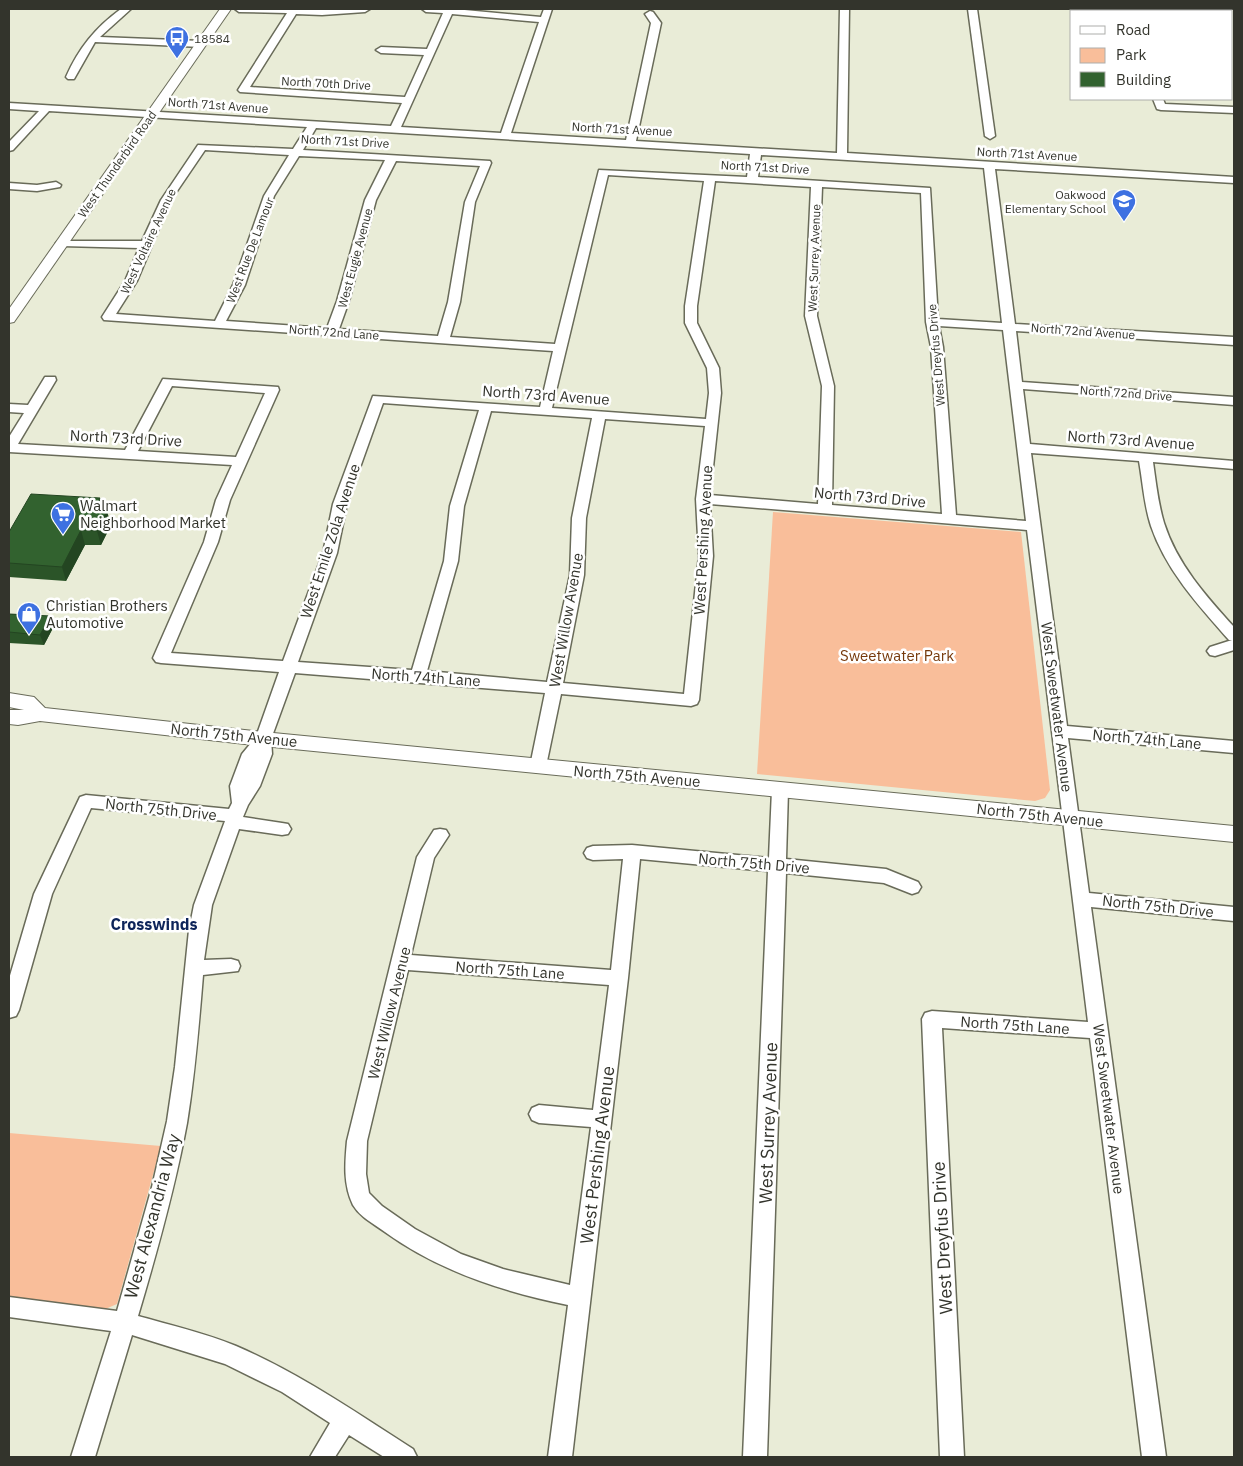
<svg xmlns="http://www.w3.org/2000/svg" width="1243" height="1466" font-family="'IBM Plex Sans',sans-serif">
	<rect width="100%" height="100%" fill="#e9ecd7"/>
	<!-- green -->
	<g fill="#f9be9a">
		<polygon points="773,512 1021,532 1050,790 1045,798 1035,801 757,774"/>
		<polygon points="9,1133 161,1146 117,1304 103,1310 9,1298"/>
	</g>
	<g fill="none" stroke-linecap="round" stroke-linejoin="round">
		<!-- minor casing -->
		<g stroke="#696b59" stroke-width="3">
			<g id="minor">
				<path d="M121,9H131L100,37L201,41L206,44L201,47L95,42L74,79H68L66,77C79,48 95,28 121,9Z"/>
				<path d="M235,9H370L365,12L322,15L296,14L250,87L405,97L424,55L381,53L376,50L381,47L427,49L443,13L426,12L422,9H454L541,17L544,9H552L511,133L626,140L651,23L645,14L650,11L653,12L661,23L636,141L837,153L840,9H849L847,153L1234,177V183L995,169L1015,324L1234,337V345L1016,331L1022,382L1234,397V405L1023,389L1030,444L1234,461V469L1153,462C1156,483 1158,503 1164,523C1177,564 1206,596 1234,627V650L1215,656L1210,655L1207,651L1210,647L1232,640H1229C1198,605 1166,570 1151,526C1144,505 1143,483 1139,461L1031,453L1067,726L1234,741V753L1068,738L1089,893L1234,907V921L1091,907L1166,1457H1142L1090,1038L942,1028L964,1457H940L922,1019L925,1013L932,1011L1088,1022L1027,530L710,504L713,556L699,700L697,704L691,706L561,694L546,766L544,770L538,772L532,770L530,766L545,693L295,673L271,739L272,754L260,786L248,805L243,817L282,823L288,824L291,829L288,834L282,835L239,829L212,905L204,960L231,959L238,961L240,966L238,971L203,975C199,1024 195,1074 187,1123C175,1188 157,1252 138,1316C170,1325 205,1333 236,1346C299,1373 355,1412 413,1449L417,1457H384L349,1435L335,1457H310L330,1423L282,1392L225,1364L132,1335L95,1457H71L111,1331L9,1317V1297L117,1311L152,1187L167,1121L175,1067L189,930L194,905L225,821L91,808L52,894L19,1010L16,1016L9,1018V979L34,894L80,797L86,795L229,809L232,803L230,786L242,754L256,737L279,672L161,663L156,662L153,658L204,542L216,500L232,465L9,452V437L24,413L9,412V404L28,405L45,377H55L56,380L18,444L125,450L163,379L278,387L279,390L230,500L218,542L171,653L283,661L323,553L333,504L373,396L540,407L553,351L104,320L102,317L125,281L139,248L62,246L58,245L56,243L58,241H142L161,200L198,145L293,149L307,127L49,111L13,150L9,151V142L39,111L9,109V103L391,126L402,103L240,92L238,90L287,13L239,12ZM452,14L539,22L501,133L401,127ZM316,128L750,154L747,177L599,170L555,344L450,337L460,302L475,202L491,163L490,161L303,150ZM205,150L289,155L264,196L233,285L215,321L116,314L137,281L171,200ZM761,155L984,168L1002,323L938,319L930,188L758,177ZM299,156L385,160L365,200L337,301L327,328L226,321L245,285L274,196ZM396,161L480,166L465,202L448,302L438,336L339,329L349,301L376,200ZM608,175L704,181L685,306V323L707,368L709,393L706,419L552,408ZM715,181L811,187L805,316L822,386L818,504L710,495L721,393L719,368L697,323V306ZM822,187L921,193L926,322L931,347L942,514L832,505L834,386L817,316ZM939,326L1003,330L1026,521L956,515L943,347ZM172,386L265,393L236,457L138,451ZM383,403L479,410L450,506L444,561L412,670L298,662L337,553L347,504ZM491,411L592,418L572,518L570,575L547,682L427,671L458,561L464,506ZM605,419L705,426L696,499L699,556L684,694L563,683L584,575L586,518Z"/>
				<polygon points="968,9 977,9 995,136 990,139 985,136"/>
				<polygon points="1125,9 1135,9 1137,11 1127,11"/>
				<polygon points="1153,99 1163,99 1165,104 1234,107 1234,113 1161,110 1157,109"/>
				<polygon points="56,182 61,185 60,187 37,191 9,189 9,183 37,185"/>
				<path d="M780,784L786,786L788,790L786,859L886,869L918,882L921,887L918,892L912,894L884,883L786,873L767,1457H743L768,871L640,859L628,978L572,1457H548L568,1305C503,1292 439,1271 385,1232C374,1224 360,1217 353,1205C343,1184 345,1163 347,1141L417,857L434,830L440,829L446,830L449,835L434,858L411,955L611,970L623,859L593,860L587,858L584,853L587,848L593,846L632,845L769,858L772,790L774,786ZM408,970L609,985L593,1110L539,1105L532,1108L529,1114L532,1120L539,1123L591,1127L570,1285L503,1269L461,1254L415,1229L382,1206L369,1193L366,1174L367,1141Z"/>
			</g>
		</g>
		<!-- major casing -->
		<g stroke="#696b59" stroke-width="2">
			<g id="major">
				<polygon points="220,9 231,9 14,322 9,323 9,309"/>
				<polygon points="9,693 34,697 45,708 263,732 1234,826 1234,842 263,746 40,721 18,725 9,724 9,710 24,710 9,707"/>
			</g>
		</g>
		<!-- minor -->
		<use href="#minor" fill="#fff" fill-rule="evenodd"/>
		<!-- major -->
		<use href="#major" fill="#fff" fill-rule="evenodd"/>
	</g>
	<!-- wall -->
	<g fill="#2b5428">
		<polygon points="104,511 111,525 101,545 85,545 66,581 9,577 9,532"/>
		<polygon points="9,614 50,616 54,626 44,645 9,643"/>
	</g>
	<!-- shaded-wall -->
	<g fill="#234521">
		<polygon points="100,498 104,512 94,510"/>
		<polygon points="107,511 111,525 101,545 97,531"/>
		<polygon points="81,530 85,545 66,581 62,567"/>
		<polygon points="50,616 54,626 44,645 40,635"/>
	</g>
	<!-- building -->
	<g fill="#32622f" stroke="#234521">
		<polygon points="31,494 100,498 94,510 107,511 97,531 81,530 62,567 9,563 9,532"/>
		<polygon points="9,614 50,616 40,635 9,632"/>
	</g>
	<!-- icons -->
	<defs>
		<g id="bus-pin" transform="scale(1.25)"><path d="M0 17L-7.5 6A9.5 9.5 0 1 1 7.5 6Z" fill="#3e71e1" stroke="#fff"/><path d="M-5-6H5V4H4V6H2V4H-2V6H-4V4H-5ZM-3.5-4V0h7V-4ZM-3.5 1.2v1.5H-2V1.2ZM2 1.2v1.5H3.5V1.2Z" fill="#fff"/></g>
		<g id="school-pin" transform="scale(1.25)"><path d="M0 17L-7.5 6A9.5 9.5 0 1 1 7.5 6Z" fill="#3e71e1" stroke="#fff"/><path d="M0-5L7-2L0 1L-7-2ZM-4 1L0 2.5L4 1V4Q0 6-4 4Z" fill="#fff"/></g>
		<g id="supermarket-pin" transform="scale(1.25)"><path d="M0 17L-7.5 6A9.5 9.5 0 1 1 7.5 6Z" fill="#3e71e1" stroke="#fff"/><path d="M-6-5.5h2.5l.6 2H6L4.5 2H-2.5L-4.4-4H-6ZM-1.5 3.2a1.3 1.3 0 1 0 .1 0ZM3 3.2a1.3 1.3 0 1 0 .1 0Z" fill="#fff"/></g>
		<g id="shop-pin" transform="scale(1.25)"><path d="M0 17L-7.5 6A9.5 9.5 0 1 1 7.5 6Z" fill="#3e71e1" stroke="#fff"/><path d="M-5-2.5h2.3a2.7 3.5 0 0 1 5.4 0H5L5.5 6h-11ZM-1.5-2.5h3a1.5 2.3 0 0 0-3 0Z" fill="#fff"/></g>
	</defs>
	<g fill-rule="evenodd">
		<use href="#bus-pin" x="177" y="38"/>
		<use href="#school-pin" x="1124" y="201"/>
		<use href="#supermarket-pin" x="63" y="514"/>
		<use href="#shop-pin" x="29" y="614"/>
	</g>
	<g text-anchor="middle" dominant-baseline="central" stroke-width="5" stroke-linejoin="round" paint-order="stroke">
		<!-- far-poi labels -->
		<g font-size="12" fill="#33342c" stroke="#fff" text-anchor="start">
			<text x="194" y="38">18584</text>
			<text x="1106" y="194" text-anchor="end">Oakwood<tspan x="1106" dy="14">Elementary School</tspan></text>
		</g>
		<!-- far-street labels -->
		<g font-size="12" fill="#33342c" stroke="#fff">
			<text transform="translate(326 83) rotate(3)">North 70th Drive</text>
			<text transform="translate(218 105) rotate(4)">North 71st Avenue</text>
			<text transform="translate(622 129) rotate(3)">North 71st Avenue</text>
			<text transform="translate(345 141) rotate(3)">North 71st Drive</text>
			<text transform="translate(1027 154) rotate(3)">North 71st Avenue</text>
			<text transform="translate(117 164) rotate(-55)">West Thunderbird Road</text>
			<text transform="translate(765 167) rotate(3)">North 71st Drive</text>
			<text transform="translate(148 241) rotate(-65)">West Voltaire Avenue</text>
			<text transform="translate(250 250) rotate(-69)">West Rue De Lamour</text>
			<text transform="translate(355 258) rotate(-75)">West Eugie Avenue</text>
			<text transform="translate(814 258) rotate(-88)">West Surrey Avenue</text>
			<text transform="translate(1083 331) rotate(4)">North 72nd Avenue</text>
			<text transform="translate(334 332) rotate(4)">North 72nd Lane</text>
			<text transform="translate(936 355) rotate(-95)">West Dreyfus Drive</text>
			<text transform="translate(1126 393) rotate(4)">North 72nd Drive</text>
		</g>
		<!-- street labels -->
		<g font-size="15" fill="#33342c" stroke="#fff">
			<text transform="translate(546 395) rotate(4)">North 73rd Avenue</text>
			<text transform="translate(126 438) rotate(3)">North 73rd Drive</text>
			<text transform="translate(1131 440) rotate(4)">North 73rd Avenue</text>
			<text transform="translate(870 497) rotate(5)">North 73rd Drive</text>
			<text transform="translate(703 540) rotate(-87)">West Pershing Avenue</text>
			<text transform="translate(330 541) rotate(-72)">West Emile Zola Avenue</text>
			<text transform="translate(566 620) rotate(-80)">West Willow Avenue</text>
			<text transform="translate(426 677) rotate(4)">North 74th Lane</text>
			<text transform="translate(1057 707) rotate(83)">West Sweetwater Avenue</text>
			<text transform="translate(234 735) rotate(6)">North 75th Avenue</text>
			<text transform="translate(1147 739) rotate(5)">North 74th Lane</text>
			<text transform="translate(637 776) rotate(5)">North 75th Avenue</text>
			<text transform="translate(161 809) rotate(6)">North 75th Drive</text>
			<text transform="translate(1040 815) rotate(6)">North 75th Avenue</text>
			<text transform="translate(754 863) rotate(5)">North 75th Drive</text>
			<text transform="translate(1158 906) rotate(6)">North 75th Drive</text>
			<text transform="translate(510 970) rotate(4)">North 75th Lane</text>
			<text transform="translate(389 1013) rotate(-76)">West Willow Avenue</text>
			<text transform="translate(1015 1025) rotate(4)">North 75th Lane</text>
			<text transform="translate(1109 1109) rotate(83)">West Sweetwater Avenue</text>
		</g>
		<!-- poi labels -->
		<g font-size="15" fill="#33342c" stroke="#fff" text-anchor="start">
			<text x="80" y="505">Walmart<tspan x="80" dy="17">Neighborhood Market</tspan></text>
			<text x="46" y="605">Christian Brothers<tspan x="46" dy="17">Automotive</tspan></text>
		</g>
		<!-- park labels -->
		<g font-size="15" fill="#76390b" stroke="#fff">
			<text x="897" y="655">Sweetwater Park</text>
		</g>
		<!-- neighbourhood labels -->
		<g font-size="16" font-weight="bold" fill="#0d2459" stroke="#fff">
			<text x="154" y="924">Crosswinds</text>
		</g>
		<!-- near-street labels -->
		<g font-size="18" fill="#33342c" stroke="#fff">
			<text transform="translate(768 1123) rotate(-88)">West Surrey Avenue</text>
			<text transform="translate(597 1155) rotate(-83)">West Pershing Avenue</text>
			<text transform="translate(152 1216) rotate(-75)">West Alexandria Way</text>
			<text transform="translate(942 1238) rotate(-93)">West Dreyfus Drive</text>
		</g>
	</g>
	<!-- border -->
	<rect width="1243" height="1466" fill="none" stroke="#33342c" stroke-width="20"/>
	<!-- legend -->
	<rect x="1070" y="10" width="162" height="90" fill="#ffffff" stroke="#adaeab"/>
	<rect x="1080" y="26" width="25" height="8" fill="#ffffff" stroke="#adaeab"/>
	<text x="1116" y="35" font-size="15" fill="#33342c">Road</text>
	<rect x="1080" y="48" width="25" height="15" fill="#f9be9a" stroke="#adaeab"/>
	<text x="1116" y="60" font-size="15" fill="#33342c">Park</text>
	<rect x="1080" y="72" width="25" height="15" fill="#32622f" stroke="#adaeab"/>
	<text x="1116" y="85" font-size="15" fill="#33342c">Building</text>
</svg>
